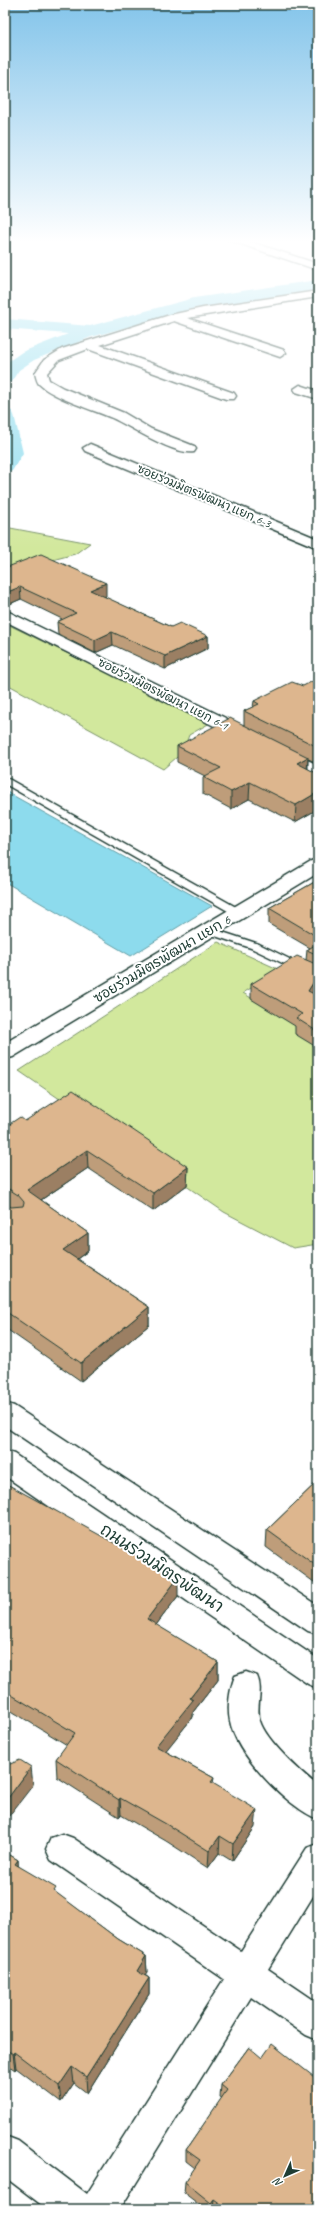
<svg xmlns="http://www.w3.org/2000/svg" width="323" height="2214" font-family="Caveat,'Playpen Sans Thai',sans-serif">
	<rect width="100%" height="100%" fill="#fff"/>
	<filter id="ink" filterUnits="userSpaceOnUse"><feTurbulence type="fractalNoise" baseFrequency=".025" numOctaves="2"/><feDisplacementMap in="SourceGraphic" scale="8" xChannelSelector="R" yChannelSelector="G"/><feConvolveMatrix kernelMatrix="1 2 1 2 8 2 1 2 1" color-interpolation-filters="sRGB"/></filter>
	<g filter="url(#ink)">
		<!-- green -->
		<g fill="#d2e89d" stroke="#789268">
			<polygon points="5,527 90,543 75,554 41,563 5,578"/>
			<polygon points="5,623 210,723 189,735 183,752 163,769 5,683"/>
			<polygon points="218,942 280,970 243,993 318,1039 318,1244 293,1248 224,1212 19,1071"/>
		</g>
		<!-- water -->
		<polygon fill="#8ddbed" stroke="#619ca3" points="5,791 212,906 131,956 5,882"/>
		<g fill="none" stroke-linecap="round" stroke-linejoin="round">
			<!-- canal -->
			<g fill="#8ddbed" fill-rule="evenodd">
				<polygon points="318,280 318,290 195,308 91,337 34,360 19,370 11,382 5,383 6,363 22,352 68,334 5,329 5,319 90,326 194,298"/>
				<polygon points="5,409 12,411 14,415 23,453 12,471 5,473"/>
			</g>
			<!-- lane casing -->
			<g stroke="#1f3d34" stroke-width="3">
				<g id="lane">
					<polygon points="5,777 243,911 244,913 239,916 235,915 5,784"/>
					<polygon points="210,928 259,944 318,973 318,980 251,948 206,933 205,931"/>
				</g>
			</g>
			<!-- street casing -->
			<g stroke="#1f3d34" stroke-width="3">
				<g id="street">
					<polygon points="226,239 242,239 318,264 318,270"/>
					<path d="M318,291V297L187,318L284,350L286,353L280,357L174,321L100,345L234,393L236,396L234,399H226L88,349L59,360L47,373L49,380L63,388L124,413L151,429L194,446L196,449L194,452C175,456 130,426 112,418C94,410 53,398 39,384C37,382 36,377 35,373L44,360L62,349L170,315L203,308Z"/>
					<polygon points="300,385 318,391 318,399 296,392 294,389"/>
					<polygon points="90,444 318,539 318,548 85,451 83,448"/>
					<polygon points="9,612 254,732 257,736 254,740 242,740 5,621 5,613"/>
					<polygon points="282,748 318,765 318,777 276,757 273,753 276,749"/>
					<polygon points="318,859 318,873 13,1057 5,1059 5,1043 311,861"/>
					<polygon points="5,1403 14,1406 318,1606 318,1634 308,1631 5,1426"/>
					<polygon points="5,1451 14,1454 318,1659 318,1688 308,1684 5,1476"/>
					<path d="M246,1672L257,1676C264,1691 255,1706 260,1721C266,1741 302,1773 318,1786V1819C287,1807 236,1754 230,1721C227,1707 230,1688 235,1676Z"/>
					<polygon points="62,1834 73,1838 241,1951 307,1848 318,1844 318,1888 268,1969 318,2003 318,2040 306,2035 251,1997 120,2209 47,2209 5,2177 5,2136 18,2141 87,2194 224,1979 51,1860 46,1849 51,1838"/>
				</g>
			</g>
			<!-- lane -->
			<use href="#lane" fill="#fff" fill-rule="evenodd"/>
			<!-- street -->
			<use href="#street" fill="#fff" fill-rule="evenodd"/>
		</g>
		<!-- wall -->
		<g fill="#be9d7a" stroke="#1f3d34">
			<polygon points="5,568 106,596 104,597 171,627 208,636 208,648 165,669 113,645 95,653 58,634 57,622 62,619 21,599 5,606"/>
			<polygon points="318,682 318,763 308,759 308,769 318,774 318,809 295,822 249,799 231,809 203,794 203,777 205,776 177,762 177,746 244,725 244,711 253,707 254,701"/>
			<polygon points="318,880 318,989 315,994 318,996 318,1048 295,1034 295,1026 251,999 251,984 306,960 307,950 310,948 269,924 269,908"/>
			<polygon points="25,1121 188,1167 187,1185 153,1211 88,1168 41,1200 88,1233 88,1251 77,1259 149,1307 149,1325 81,1381 5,1328 5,1127"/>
			<polygon points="318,1481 318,1585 266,1547 267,1530"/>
			<polygon points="5,1483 178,1596 156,1625 218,1662 218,1680 193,1712 193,1717 165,1751 214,1778 213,1783 255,1827 232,1861 219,1853 208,1868 166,1841 121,1815 119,1817 57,1777 56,1759 67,1745 5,1707"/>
			<polygon points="5,1852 18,1860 18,1866 56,1893 118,1939 146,1956 147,1973 145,1975 149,1978 149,1994 87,2093 74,2083 61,2102 16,2068 15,2070 5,2063"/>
			<polygon points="249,2047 318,2209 205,2209 184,2193 185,2182 195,2168 186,2161 186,2150 222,2098 220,2097 221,2085"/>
		</g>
		<!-- shaded-wall -->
		<g fill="#9b7f63" stroke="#1f3d34">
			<polygon points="106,583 106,596 90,603 90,590"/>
			<polygon points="20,587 21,599 5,606 5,593"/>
			<polygon points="112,632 113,645 95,653 95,640"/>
			<polygon points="208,636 208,648 165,669 165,656"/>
			<polygon points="308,757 307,773 297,763"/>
			<polygon points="250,782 249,799 231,809 231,792"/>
			<polygon points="318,792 318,809 295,822 296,805"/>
			<polygon points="318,975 318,989 307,1007 308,991"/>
			<polygon points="87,1150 88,1168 29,1208 27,1190"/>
			<polygon points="188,1167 187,1185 153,1211 153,1193"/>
			<polygon points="88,1233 88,1251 64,1268 63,1250"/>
			<polygon points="149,1307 149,1325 81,1381 81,1363"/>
			<polygon points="178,1578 178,1596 147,1637 147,1619"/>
			<polygon points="218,1662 218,1680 193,1712 193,1717 156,1763 156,1746 190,1698"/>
			<polygon points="31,1767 33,1785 5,1821 5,1802"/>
			<polygon points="120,1798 121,1815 119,1817 119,1800"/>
			<polygon points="257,1810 255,1827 232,1861 233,1844"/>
			<polygon points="220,1836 219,1853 208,1868 209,1851"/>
			<polygon points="18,1860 19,1877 15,1864"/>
			<polygon points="146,1956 147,1973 138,1987 137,1971"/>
			<polygon points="149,1978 149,1994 87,2093 86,2077"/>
			<polygon points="14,2052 16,2068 15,2070 13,2054"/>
			<polygon points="72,2067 74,2083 61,2102 59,2086"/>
			<polygon points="214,2199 213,2209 211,2209 211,2203"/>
		</g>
		<!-- building -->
		<g fill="#ddb68e" stroke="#1f3d34">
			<polygon points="41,554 106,583 90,590 171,627 180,623 208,636 165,656 112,632 95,640 57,622 76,613 20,587 5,593 5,568"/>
			<polygon points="315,680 318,682 318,747 244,711 259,704 254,701 292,682 303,686"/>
			<polygon points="230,718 308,757 297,763 318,774 318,792 296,805 250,782 231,792 203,777 221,768 177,746"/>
			<polygon points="318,880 318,937 269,908"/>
			<polygon points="318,943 318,955 307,950"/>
			<polygon points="297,956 318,965 318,975 308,991 318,996 318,1032 296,1018 302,1014 251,984"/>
			<polygon points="73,1090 188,1167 153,1193 87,1150 27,1190 88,1233 63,1250 149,1307 81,1363 5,1311 5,1202 11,1207 23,1206 24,1202 18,1195 7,1188 5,1188 5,1127 20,1117 25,1121"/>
			<polygon points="318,1481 318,1567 267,1530"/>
			<polygon points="5,1483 178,1578 147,1619 218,1662 190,1698 193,1700 156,1746 214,1778 211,1782 257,1810 233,1844 220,1836 209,1851 166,1824 120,1798 119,1800 56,1759 75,1733 5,1691"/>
			<polygon points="20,1760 31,1767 5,1802 5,1763 10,1764"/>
			<polygon points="5,1852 18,1860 15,1864 56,1888 54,1891 118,1939 146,1956 137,1971 149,1978 86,2077 72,2067 59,2086 14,2052 13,2054 5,2049"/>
			<polygon points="272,2044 318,2080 318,2209 228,2209 214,2199 211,2203 185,2182 200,2160 186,2150 227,2090 221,2085 249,2047 262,2058"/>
		</g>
	</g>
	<!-- sky -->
	<linearGradient id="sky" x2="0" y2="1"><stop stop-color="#83c4ea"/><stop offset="0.44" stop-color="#fff"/><stop offset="1" stop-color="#fff" stop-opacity="0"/></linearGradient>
	<rect width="323" height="549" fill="url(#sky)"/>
	<g text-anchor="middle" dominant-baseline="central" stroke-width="4" stroke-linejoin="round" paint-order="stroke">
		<!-- far-street labels -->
		<g font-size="12" fill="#1f3d34" stroke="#fff">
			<text transform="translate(204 496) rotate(23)">ซอยร่วมมิตรพัฒนา แยก 6-3</text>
			<text transform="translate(163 694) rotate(27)">ซอยร่วมมิตรพัฒนา แยก 6-1</text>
		</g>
		<!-- street labels -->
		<g font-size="14" fill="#1f3d34" stroke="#fff">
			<text transform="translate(162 959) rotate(-31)">ซอยร่วมมิตรพัฒนา แยก 6</text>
		</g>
		<!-- near-street labels -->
		<g font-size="17" fill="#1f3d34" stroke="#fff">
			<text transform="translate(162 1568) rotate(34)">ถนนร่วมมิตรพัฒนา</text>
		</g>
	</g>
	<!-- margin -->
	<rect width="323" height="2214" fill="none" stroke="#fff" stroke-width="20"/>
	<rect x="10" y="10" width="303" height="2194" fill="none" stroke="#1f3d34" stroke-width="1.5" filter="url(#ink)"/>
	<!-- north arrow -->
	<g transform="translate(285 2176) rotate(225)" stroke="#ffffff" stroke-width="3" paint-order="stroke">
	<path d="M0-3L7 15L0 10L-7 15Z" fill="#1f3d34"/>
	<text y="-6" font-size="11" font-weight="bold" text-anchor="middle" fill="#1f3d34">N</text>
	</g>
</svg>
